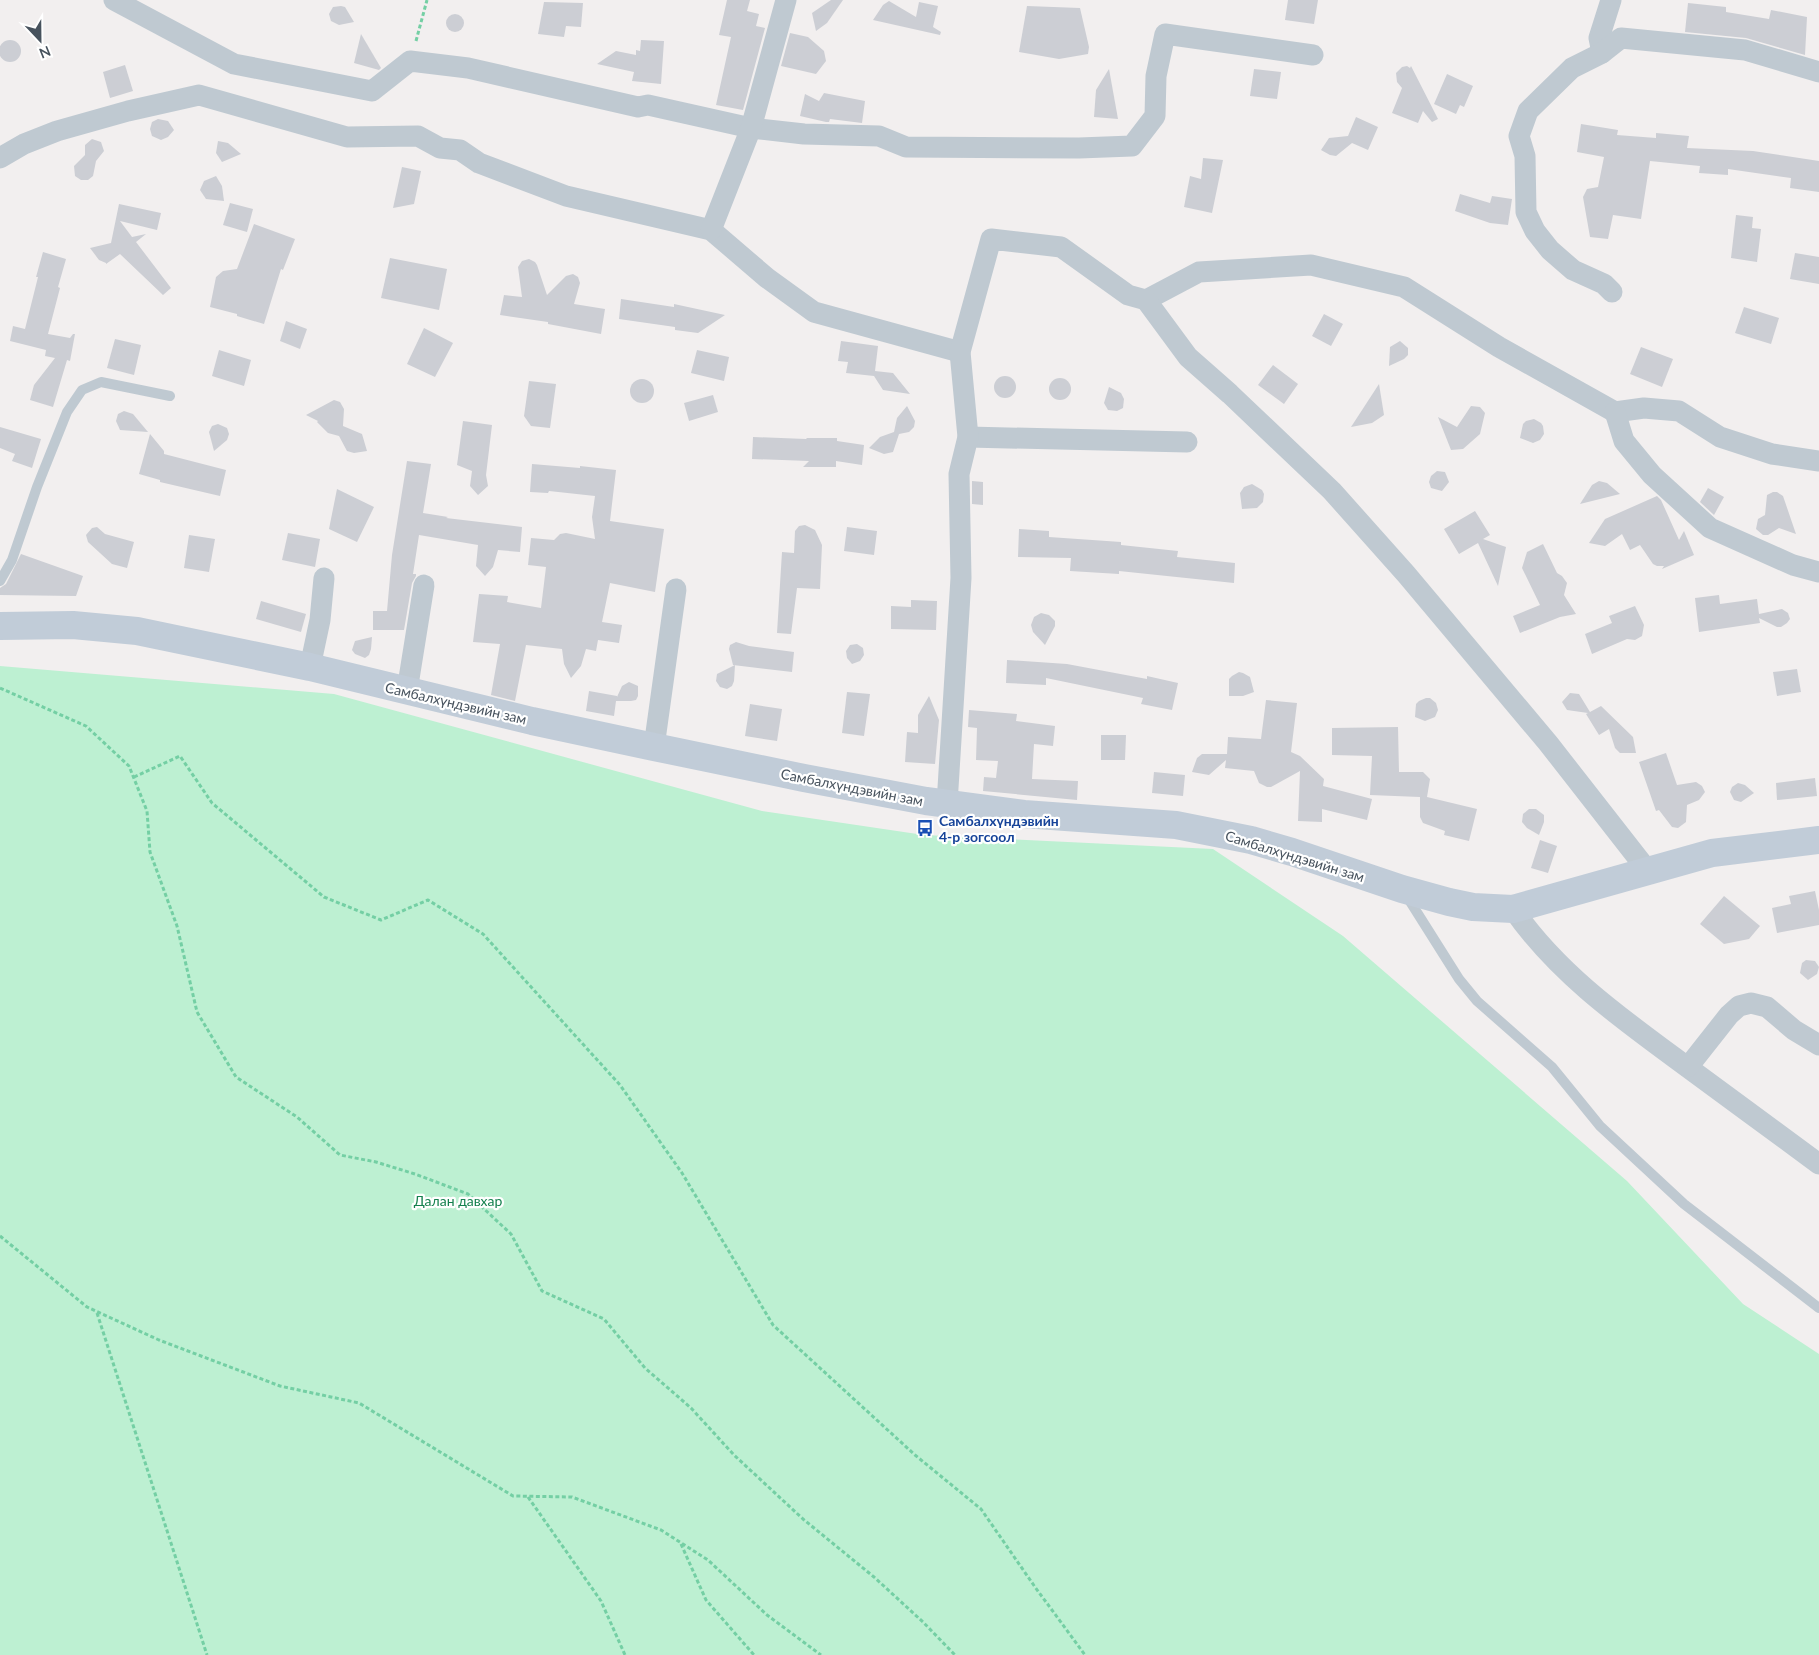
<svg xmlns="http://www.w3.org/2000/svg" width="1819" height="1655" font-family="Lato,sans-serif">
	<rect width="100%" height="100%" fill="#f2efef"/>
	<!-- green -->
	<polygon fill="#bdf0d2" points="0,666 334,694 762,811 924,835 1213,849 1343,936 1627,1181 1743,1304 1819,1354 1819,1655 0,1655"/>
	<!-- building -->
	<g fill="#ccced4">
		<polygon points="727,0 750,0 747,11 759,14 756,26 765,28 743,110 716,105 731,37 719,35"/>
		<polygon points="831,0 843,0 827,23 816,31 812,13"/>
		<polygon points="1288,0 1318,0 1314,24 1285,20"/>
		<polygon points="889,1 916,17 919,2 938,6 933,27 941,32 940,35 873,20 883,5"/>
		<polygon points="544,2 583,3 581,27 566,26 564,37 538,34"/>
		<polygon points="1688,3 1726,7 1726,12 1769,19 1771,10 1807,17 1805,55 1746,38 1685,32"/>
		<polygon points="341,6 345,7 354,22 339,25 331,21 329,14 333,7"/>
		<polygon points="1027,6 1080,8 1089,47 1088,54 1059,59 1019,52"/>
		<circle cx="455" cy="23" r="9"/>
		<polygon points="790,33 808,37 824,51 826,61 816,74 781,66"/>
		<polygon points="361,34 381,68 379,70 354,63"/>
		<polygon points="641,40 664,41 661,84 632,81 634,72 597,64 616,51 636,55 636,50 640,51"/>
		<circle cx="10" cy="51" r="11"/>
		<polygon points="125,65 133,91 110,98 103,72"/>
		<polygon points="1407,66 1410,68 1411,66 1438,119 1432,122 1423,111 1418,123 1392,113 1402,88 1397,82 1396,73 1402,67"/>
		<polygon points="1109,69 1118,119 1094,117 1096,90"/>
		<polygon points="1254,69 1281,72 1277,99 1250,96"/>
		<polygon points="1447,74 1473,86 1464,107 1460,105 1456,114 1434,104"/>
		<polygon points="824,93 865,101 862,123 830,119 829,122 826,122 800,116 805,94 819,101"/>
		<polygon points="1356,117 1378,127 1368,150 1352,143 1336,156 1330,155 1321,150 1329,138 1348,136"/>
		<polygon points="158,119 168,121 174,130 168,137 161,140 152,136 150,129 152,122"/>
		<polygon points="1581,124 1618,130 1617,135 1656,138 1656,133 1689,136 1687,148 1753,151 1819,161 1819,192 1790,188 1791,178 1728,169 1728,175 1699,173 1700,166 1650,161 1641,219 1613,215 1608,239 1590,237 1583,197 1587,189 1598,187 1604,157 1577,152"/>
		<polygon points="92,139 101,142 104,151 96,161 93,176 88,180 81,180 75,176 74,166 85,155 85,145"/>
		<polygon points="218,141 228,143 241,154 222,162 216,153"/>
		<polygon points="1203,158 1223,160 1212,213 1184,207 1190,176 1201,179"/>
		<polygon points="402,167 421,171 414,204 393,208"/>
		<polygon points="216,176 222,186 224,201 206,199 200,190 204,181"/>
		<polygon points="1460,194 1490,203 1492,196 1512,199 1508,225 1490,223 1455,211"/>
		<polygon points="230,203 253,209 247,232 223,225"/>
		<polygon points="119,204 161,213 157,230 120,221 132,237 146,234 136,242 171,288 163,295 120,254 106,264 106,263 99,260 90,248 111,243"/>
		<polygon points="1736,215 1753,217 1752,228 1761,229 1757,262 1731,258"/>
		<polygon points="254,224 295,239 283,270 281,269 264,324 237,316 237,314 210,307 216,277 223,271 237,269"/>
		<polygon points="43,252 66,259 58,287 60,288 48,334 70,338 73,334 75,334 70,361 67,360 53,407 30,400 34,385 55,358 45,356 46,350 10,341 13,326 25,329 38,277 36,277"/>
		<polygon points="1795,253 1819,257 1819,284 1790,279"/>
		<polygon points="390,258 447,269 439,310 381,298"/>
		<polygon points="529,259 535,262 537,265 547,295 566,276 573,274 578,277 580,283 574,304 605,309 601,334 548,324 548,322 500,315 504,295 522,297 518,267 522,261"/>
		<polygon points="621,299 674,307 674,304 725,315 698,333 675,330 675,327 619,319"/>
		<polygon points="1744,307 1779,318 1771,344 1735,333"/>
		<polygon points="1324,314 1343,324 1331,346 1312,336"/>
		<polygon points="286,321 307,329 300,349 280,341"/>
		<polygon points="424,328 453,343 435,377 407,364"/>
		<polygon points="115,339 141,345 134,375 107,368"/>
		<polygon points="841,341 878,346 875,371 893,373 910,394 883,390 874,376 846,373 848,362 838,361"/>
		<polygon points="1400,341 1408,348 1408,355 1404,359 1389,366 1390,347"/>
		<polygon points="1641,347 1673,359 1662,387 1630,374"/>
		<polygon points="219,350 251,360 244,386 212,376"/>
		<polygon points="697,350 729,357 724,381 691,373"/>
		<polygon points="1273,365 1298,384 1284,404 1258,385"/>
		<circle cx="1005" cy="387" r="11"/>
		<circle cx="1060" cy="389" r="11"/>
		<circle cx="642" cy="391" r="12"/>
		<polygon points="529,381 556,384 550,428 531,426 524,416"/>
		<polygon points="1379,384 1384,415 1372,423 1351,427"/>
		<polygon points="1109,387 1121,393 1124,399 1123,408 1117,411 1108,410 1104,403"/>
		<polygon points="713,395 718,412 689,421 684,403"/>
		<polygon points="334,400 340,402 344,409 343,426 362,434 367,451 354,453 347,451 339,436 328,433 317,422 318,421 306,415"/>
		<polygon points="907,406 915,421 914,427 909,432 899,434 893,452 884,454 869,448 880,437 894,432 897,418"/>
		<polygon points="1471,406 1480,407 1485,413 1480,434 1463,449 1451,450 1438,417 1457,427"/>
		<polygon points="124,411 133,414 148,432 120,430 116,421 118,414"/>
		<polygon points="1534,419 1541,423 1543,426 1544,434 1540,440 1533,443 1520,438 1523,424 1526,421"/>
		<polygon points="463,421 492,425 486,475 488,486 478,495 470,486 472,471 457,465"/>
		<polygon points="218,424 227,428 229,434 227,440 214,451 209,432 212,426"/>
		<polygon points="0,427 41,439 32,468 12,461 15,454 0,448"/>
		<polygon points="150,434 164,451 164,454 226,470 220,496 160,482 160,480 139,474"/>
		<polygon points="753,437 806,439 807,438 837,438 837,441 864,445 862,465 836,461 836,467 803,467 809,461 752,459"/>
		<polygon points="407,461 431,464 423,513 448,517 446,518 522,527 520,552 498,550 493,567 485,576 476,566 478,545 419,535 413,574 416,574 416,576 412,583 404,630 373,630 373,611 387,611 392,555"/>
		<polygon points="532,464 580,468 580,466 616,470 610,521 664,529 655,592 610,583 602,622 622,625 619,643 598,640 596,651 586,649 581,666 571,678 564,664 562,649 526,645 515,701 491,695 500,644 473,642 479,594 508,596 507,602 541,608 546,567 528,565 531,538 554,540 560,534 566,533 595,539 592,517 595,496 549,491 548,493 530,492"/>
		<polygon points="1437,471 1445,472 1449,482 1442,491 1431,488 1429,482 1431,476"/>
		<polygon points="972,481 983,482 983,505 972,504"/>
		<polygon points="1599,481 1607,483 1620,494 1580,504 1592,485"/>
		<polygon points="1252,484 1262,490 1264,494 1263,502 1257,508 1242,509 1240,493 1244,487"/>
		<polygon points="1708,488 1724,497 1714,515 1700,502"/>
		<polygon points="337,489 374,507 357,542 329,529"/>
		<polygon points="1773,492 1777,492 1783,496 1796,534 1779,528 1768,535 1763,535 1756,529 1758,519 1765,515 1767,495"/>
		<polygon points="1657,496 1661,500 1679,540 1684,531 1694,555 1662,569 1664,566 1657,566 1653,564 1640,545 1630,550 1622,534 1605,546 1589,543 1605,519"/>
		<polygon points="1475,511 1490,535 1483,539 1506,547 1498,586 1478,543 1459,554 1444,529"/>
		<polygon points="805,525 815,530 822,545 820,589 797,588 791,634 777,633 782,552 794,553 795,531 799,526"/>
		<polygon points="97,527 105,534 134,542 127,568 112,564 88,542 86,535 92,528"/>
		<polygon points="847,527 877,531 874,555 844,551"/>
		<polygon points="1019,529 1049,531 1049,537 1121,542 1121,545 1178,551 1177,557 1235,563 1234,583 1119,571 1119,574 1070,571 1071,558 1018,557"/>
		<polygon points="288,533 320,539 315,567 282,560"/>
		<polygon points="189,535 215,539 209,572 184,568"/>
		<polygon points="1543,544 1557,573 1562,576 1567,583 1564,595 1576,614 1560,617 1520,633 1513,616 1540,605 1522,568 1527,552"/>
		<polygon points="21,554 83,576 76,596 0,595 0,588 6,584"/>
		<polygon points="1719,595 1720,604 1757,599 1759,614 1782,609 1788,613 1790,619 1787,623 1781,627 1777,627 1759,618 1760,623 1699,632 1695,598"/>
		<polygon points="911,600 937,601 936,630 891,629 891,606 911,607"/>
		<polygon points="261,601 306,614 301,632 256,619"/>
		<polygon points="1635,606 1644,625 1642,636 1635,640 1627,639 1592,654 1585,634 1612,623 1609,616"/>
		<polygon points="1041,613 1049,615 1055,621 1055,626 1045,645 1033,632 1031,625 1034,617"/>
		<polygon points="372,637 371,649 369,655 365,658 355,654 352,650 355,641"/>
		<polygon points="736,642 749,646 794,652 792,672 733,665 729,649 730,645"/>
		<polygon points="857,644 863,648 864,655 860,661 852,664 847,658 846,651 850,645"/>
		<polygon points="1007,660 1067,664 1147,679 1147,676 1178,683 1172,710 1141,704 1143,698 1046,678 1046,685 1006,683"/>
		<polygon points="735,665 734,681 732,686 727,689 720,687 716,681 717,674"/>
		<polygon points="1797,669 1801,692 1777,696 1773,672"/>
		<polygon points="1239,672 1243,673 1250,677 1254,692 1243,696 1229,696 1229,679 1232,676"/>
		<polygon points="629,682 638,686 638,696 636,700 631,701 616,701 614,716 586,711 589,691 617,696 617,697 622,686"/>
		<polygon points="847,692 870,694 864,736 842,733"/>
		<polygon points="1570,693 1579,694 1590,712 1601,706 1633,737 1636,753 1620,753 1615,748 1609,729 1599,735 1586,714 1588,713 1567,710 1562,702"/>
		<polygon points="929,696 939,720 935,764 905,762 907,732 918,733 918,715"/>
		<polygon points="1426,698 1430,698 1436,703 1438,710 1435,717 1425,721 1415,717 1416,704 1419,701"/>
		<polygon points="1266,700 1297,703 1291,752 1300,756 1324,779 1323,786 1372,799 1367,820 1322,809 1322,822 1298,821 1300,771 1271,787 1267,787 1259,783 1254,771 1225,768 1226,760 1209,775 1192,772 1197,758 1202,754 1227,754 1228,737 1261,739"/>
		<polygon points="750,704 782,709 777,741 745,736"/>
		<polygon points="969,710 1017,714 1016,721 1055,726 1053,746 1034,744 1032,779 1078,781 1077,800 983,791 984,777 996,778 998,761 976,760 977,728 968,727"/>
		<polygon points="1398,727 1399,772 1423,772 1430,779 1427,797 1477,809 1469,841 1444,835 1445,831 1423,823 1420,817 1420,797 1370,795 1372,756 1332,755 1332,728"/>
		<polygon points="1101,735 1126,735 1125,760 1101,760"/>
		<polygon points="1666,753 1677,785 1696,782 1702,786 1705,792 1699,800 1687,805 1686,822 1678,828 1672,827 1659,810 1656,811 1639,762"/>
		<polygon points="1154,772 1185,775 1183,796 1152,793"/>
		<polygon points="1815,778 1817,796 1777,800 1776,783"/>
		<polygon points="1738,783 1745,785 1754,793 1741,802 1734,800 1730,792 1732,787"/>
		<polygon points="1529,809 1536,809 1544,815 1544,822 1539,835 1527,828 1522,822 1523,814"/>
		<polygon points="1540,840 1557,846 1548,873 1531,868"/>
		<polygon points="1815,891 1819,910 1819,925 1777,933 1772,908 1791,904 1789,896"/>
		<polygon points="1724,896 1760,926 1749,939 1724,944 1700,924"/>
		<polygon points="1806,960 1815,961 1819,967 1817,974 1808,980 1800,973 1802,963"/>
	</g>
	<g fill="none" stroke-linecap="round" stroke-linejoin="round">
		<!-- path -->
		<g stroke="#74cfa4" stroke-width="3" stroke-dasharray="4 2.5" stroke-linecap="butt">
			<polyline points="416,41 427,0"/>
			<polyline points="0,688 86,726 129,766 147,811 150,852 177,926 197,1012 236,1077 297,1117 340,1155 376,1162 415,1174 468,1194 511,1234 542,1291 604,1319 645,1368 691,1408 734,1455 803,1519 874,1577 923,1622 955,1655"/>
			<polyline points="134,777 180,756 212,803 324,897 381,920 428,900 483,934 620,1085 682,1173 773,1325 915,1455 981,1509 1035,1587 1085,1655"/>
			<polyline points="0,1236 87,1307 159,1340 280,1386 359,1403 513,1496 572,1497 661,1530 708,1560 767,1615 821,1655"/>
			<polyline points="97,1313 207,1655"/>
			<polyline points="528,1497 601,1601 625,1655"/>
			<polyline points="681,1544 706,1600 754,1655"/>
		</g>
		<!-- lane -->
		<g stroke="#bfc9d1" stroke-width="10">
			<polyline points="0,581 12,560 37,487 67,412 82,390 101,382 170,396"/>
			<polyline points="1406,895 1459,979 1477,1001 1552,1067 1600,1126 1684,1204 1819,1308"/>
		</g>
		<!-- street -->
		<g stroke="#bfc9d1" stroke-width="21">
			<polyline points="114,0 234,64 372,91 410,61 468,68 638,107 648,105 751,128 804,134 879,136 906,147 1079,148 1132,146 1155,116 1156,76 1165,34 1313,55"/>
			<polyline points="1602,53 1599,38 1611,0"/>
			<polyline points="0,158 24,144 57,131 128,111 199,95 347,137 418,136 440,148 460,150 479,163 566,196 711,230 767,278 814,312 960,352"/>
			<polyline points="711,230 751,128 786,0"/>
			<polyline points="1612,292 1604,284 1573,270 1550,250 1535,231 1526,212 1525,156 1519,136 1528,111 1572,68 1602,53 1621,38 1745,50 1819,72"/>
			<polyline points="1146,300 1199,272 1311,265 1404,287 1499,347 1615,412 1644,408 1679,411 1720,437 1772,454 1819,461"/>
			<polyline points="1615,412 1624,441 1652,475 1710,528 1793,565 1819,572"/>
			<polyline points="968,437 1187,442"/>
			<polyline points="310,667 320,620 324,578"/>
			<polyline points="407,691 424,585"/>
			<polyline points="654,747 676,589"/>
			<polyline points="947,804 961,578 959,474 968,437 960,352 991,239 1061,247 1128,295 1146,300 1188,357 1230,394 1332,491 1406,574 1548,743 1648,871"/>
			<path d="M1513,909C1555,970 1615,1014 1675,1058C1723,1093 1771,1129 1819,1164"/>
			<polyline points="1688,1067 1729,1015 1739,1006 1751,1003 1767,1007 1794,1030 1819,1045"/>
		</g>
		<!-- secondary -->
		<polyline stroke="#c1ccd8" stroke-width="28" points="0,626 73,625 137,631 310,667 532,721 654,747 804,778 926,801 1024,814 1176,825 1251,840 1292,852 1402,889 1449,902 1473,907 1513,909 1712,853 1819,840"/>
	</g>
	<!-- icons -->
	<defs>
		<g id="bus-bare" transform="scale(1.35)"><path d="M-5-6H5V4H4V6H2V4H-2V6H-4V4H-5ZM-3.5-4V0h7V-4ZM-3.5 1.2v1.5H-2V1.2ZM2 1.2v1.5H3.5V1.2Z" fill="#1a4fb4" stroke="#fff" stroke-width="2.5" paint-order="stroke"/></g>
	</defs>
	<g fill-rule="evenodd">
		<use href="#bus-bare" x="925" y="828"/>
	</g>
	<g text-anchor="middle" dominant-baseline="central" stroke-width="4.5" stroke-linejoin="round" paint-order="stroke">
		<!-- street labels -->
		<g font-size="14" fill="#47525d" stroke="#fff">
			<text transform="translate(456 703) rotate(13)">Самбалхүндэвийн зам</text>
			<text transform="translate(852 787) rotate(11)">Самбалхүндэвийн зам</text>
			<text transform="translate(1295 856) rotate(17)">Самбалхүндэвийн зам</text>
		</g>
		<!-- transit labels -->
		<g font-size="14" font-weight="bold" fill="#164399" stroke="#fff" text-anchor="start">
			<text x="939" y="820">Самбалхүндэвийн<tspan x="939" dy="16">4-р зогсоол</tspan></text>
		</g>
		<!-- park labels -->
		<g font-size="14" fill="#15804e" stroke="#fff">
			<text x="458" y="1200">Далан давхар</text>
		</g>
	</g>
	<!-- north arrow -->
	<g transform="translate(40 40) rotate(158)" stroke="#ffffff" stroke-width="4" paint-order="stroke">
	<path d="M0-4L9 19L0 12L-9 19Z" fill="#47525d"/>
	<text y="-8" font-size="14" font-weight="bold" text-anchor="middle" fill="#47525d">N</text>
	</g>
</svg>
